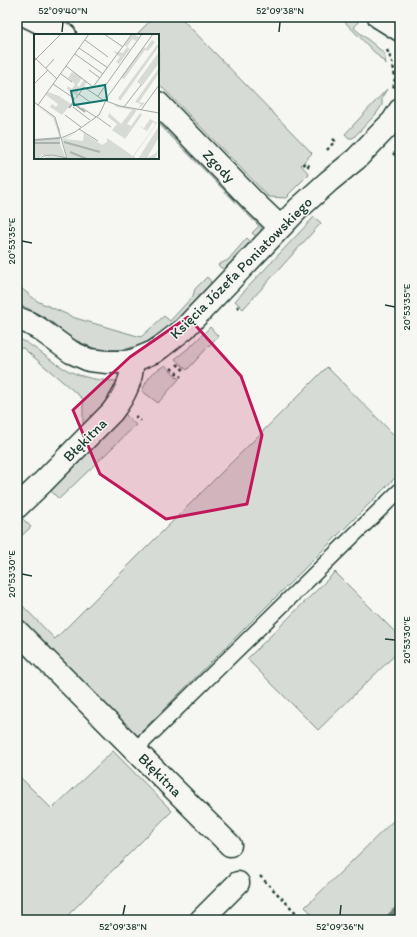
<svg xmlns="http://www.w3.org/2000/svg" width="417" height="937" font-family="Itim,sans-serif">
	<rect width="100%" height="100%" fill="#f6f6f2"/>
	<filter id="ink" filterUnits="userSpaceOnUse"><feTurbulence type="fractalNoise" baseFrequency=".025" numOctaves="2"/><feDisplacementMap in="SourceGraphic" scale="8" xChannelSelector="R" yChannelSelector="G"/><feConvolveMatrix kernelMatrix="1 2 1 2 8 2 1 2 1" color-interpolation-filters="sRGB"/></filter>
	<g filter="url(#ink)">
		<!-- green -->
		<g fill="#d6dbd6" stroke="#7a8c85">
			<polygon points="154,17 180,17 312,153 301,165 309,174 288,195 289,196 287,198 269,197 158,83 158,35 136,35"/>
			<polygon points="340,17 353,17 358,22 354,28 384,53 386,64"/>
			<polygon points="387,89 382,97 382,105 376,114 353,138 349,138 345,134"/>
			<polygon points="158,117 261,224 261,231 257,237 252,233 259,226 158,123"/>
			<polygon points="314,217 321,223 243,309 235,301"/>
			<polygon points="247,238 251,242 226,269 221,268 218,265 228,260"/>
			<path d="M207,277L210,280L211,284C184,312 154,351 112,350C104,350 97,349 91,347C84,344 77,341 71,337C63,332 55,324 47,319C37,313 27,308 17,303V285L37,301L75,318L141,337L164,316L170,321L193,296L195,289Z"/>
			<polygon points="210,327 218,336 187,370 175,359 191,346"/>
			<path d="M17,338C30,343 39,352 51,360C73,376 93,381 121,381L111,398L83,428V399L23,348H17Z"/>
			<path d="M165,365L179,379L158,403L142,391C149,375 151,374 165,365Z"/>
			<polygon points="327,367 400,441 400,473 137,736 111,721 17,620 17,600 55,639"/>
			<polygon points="123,412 136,425 59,499 48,488"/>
			<polygon points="17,519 23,519 31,527 17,540"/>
			<polygon points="335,572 400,637 400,650 318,730 247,659"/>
			<polygon points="113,751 172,811 63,920 17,920 17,774 52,809"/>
			<polygon points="400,814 400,920 318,920 305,907"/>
		</g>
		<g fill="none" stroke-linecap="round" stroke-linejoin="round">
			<!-- stream -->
			<polyline stroke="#72847d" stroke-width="7" points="387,920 400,907"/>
			<!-- lane casing -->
			<g stroke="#1f3d34" stroke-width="17">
				<polyline id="lane" points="135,750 400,490"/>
			</g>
			<!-- street casing -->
			<g stroke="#1f3d34" stroke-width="25">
				<g id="street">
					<polyline points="29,17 65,35"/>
					<polyline points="379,17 400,30"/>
					<polyline points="158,103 253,201 280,227"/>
					<polyline points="17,318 27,322 38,328 71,352 89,360 107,362 125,362 132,361 154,352 161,347 184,329 298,209 329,181 356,159 386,128 393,121 400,110"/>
					<path d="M17,507L42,483L112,412C123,398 133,379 132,361"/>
					<polyline points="17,631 135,750 230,845"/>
					<polyline points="201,920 238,883"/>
				</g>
			</g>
			<!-- path -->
			<g stroke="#1f3d34" stroke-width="2.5" stroke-dasharray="3 3" stroke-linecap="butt">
				<path d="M387,50C393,63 397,74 393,89"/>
				<polyline points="327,150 335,141 332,138"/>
				<polyline points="393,153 400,160"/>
				<polyline points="303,163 307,167 311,163"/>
				<polyline points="237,306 241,310"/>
				<polyline points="177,364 186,372"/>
				<polyline points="171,368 181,377"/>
				<polyline points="137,416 136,417 141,421"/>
				<polyline points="260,876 303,920"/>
			</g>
			<!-- lane -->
			<use href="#lane" stroke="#f6f6f2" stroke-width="14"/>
			<!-- street -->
			<use href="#street" stroke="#f6f6f2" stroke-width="22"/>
		</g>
	</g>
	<!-- marked area -->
	<path fill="#c2185b" fill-opacity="0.2" stroke="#c2185b" stroke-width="3" stroke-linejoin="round" d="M188,317L241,376L262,435L247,504L166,519L100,474L73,410L130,357Z"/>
	<!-- ticks -->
	<path fill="none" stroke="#1f3d34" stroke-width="1.5" d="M62,32L63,22M279,32L280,22M22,241L32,243M385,305L395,307M22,574L32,576M385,639L395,640M123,915L125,905M340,915L341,905"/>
	<g text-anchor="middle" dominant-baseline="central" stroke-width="3" stroke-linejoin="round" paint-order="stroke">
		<!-- street labels -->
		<g font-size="15" fill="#1f3d34" stroke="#f6f6f2">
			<text transform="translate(219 166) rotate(46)">Zgody</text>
			<text transform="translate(241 268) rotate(-45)">Księcia Józefa Poniatowskiego</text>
			<text transform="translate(85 440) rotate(-45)">Błękitna</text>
			<text transform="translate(160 775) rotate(45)">Błękitna</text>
		</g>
	</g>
	<!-- overview -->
	<g transform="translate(34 34)">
		<rect width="125" height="125" fill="#f6f6f2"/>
		<path d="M99,0L105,3L102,7L98,5L93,13L96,15L85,30L82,28L86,23L79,17L89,19L93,13L90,11ZM118,6L121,8L114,17L111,16L90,45L87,43L110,13L112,14ZM123,11L125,12L86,67L84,64ZM125,18V29L108,52L103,48ZM125,34V39L105,68L111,69L104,75L107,70L101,68ZM38,38L48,44L43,51L45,53L50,46L53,48L48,55L45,54L43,62L33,55L34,52L38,55L41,50L34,44ZM14,58L25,62L37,70L28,81L16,73L18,70L22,73L24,70L12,61ZM0,69L20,83L26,95V110L32,125H6L16,122L28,123L20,121H8L5,125H0V105H24L25,101L19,84ZM79,70L103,76L93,90L97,92L106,79L108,81L91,105L78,96L83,90L74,83L75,79L87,90L98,76L83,73ZM116,85L123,89L100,122L102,125H33L28,105L42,99L31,105L49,107L50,99L68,111L73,108V104L99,122L122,90L119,88L113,97L105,92L110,94ZM125,92V103L113,124L122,119L125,114L121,125H104Z" fill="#d6dbd6"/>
		<path fill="none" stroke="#aab3ae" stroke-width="2" d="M35,74L39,69L51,78M0,106L26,104M30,108L66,118M0,109H26M36,118L53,125"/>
		<path fill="none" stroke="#a0aca6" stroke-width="1" d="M70,0L89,13M51,6L74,23M45,14L74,34M41,20L69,40M0,23L23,45M0,27L27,0M32,32L59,53M12,34L20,25M55,36L66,44M27,40L38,48M0,50L14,36M19,50L41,65M59,53L98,0M45,60L56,68M64,62L108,0M42,64L50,53L69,66L86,72L125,79M0,68L21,83L33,125M4,71L55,0M39,73L56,86M90,73L107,51M48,74L62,83M107,76L125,51M31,81L47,93M63,83L77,93M45,95L64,107M27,104L41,98L65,81L74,62L119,0M6,125L9,122L18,121L33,124"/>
		<path fill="#0f766e" fill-opacity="0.15" stroke="#0f766e" stroke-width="2" d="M71,51L73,66L40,71L37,57Z"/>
		<rect width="125" height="125" fill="none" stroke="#1f3d34" stroke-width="2"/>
	</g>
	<!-- margin -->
	<rect width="417" height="937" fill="none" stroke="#f6f6f2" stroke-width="44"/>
	<rect x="22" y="22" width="373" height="893" fill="none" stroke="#1f3d34" stroke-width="1.5"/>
	<g font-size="10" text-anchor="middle" fill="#1f3d34">
		<text x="63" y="14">52°09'40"N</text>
		<text x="280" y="14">52°09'38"N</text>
		<text transform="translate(11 241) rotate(-90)" y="4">20°53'35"E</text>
		<text transform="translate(406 307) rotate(-90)" y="4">20°53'35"E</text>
		<text transform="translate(11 574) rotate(-90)" y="4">20°53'30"E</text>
		<text transform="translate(406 640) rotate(-90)" y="4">20°53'30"E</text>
		<text x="123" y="930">52°09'38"N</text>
		<text x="340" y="930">52°09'36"N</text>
	</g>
</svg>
